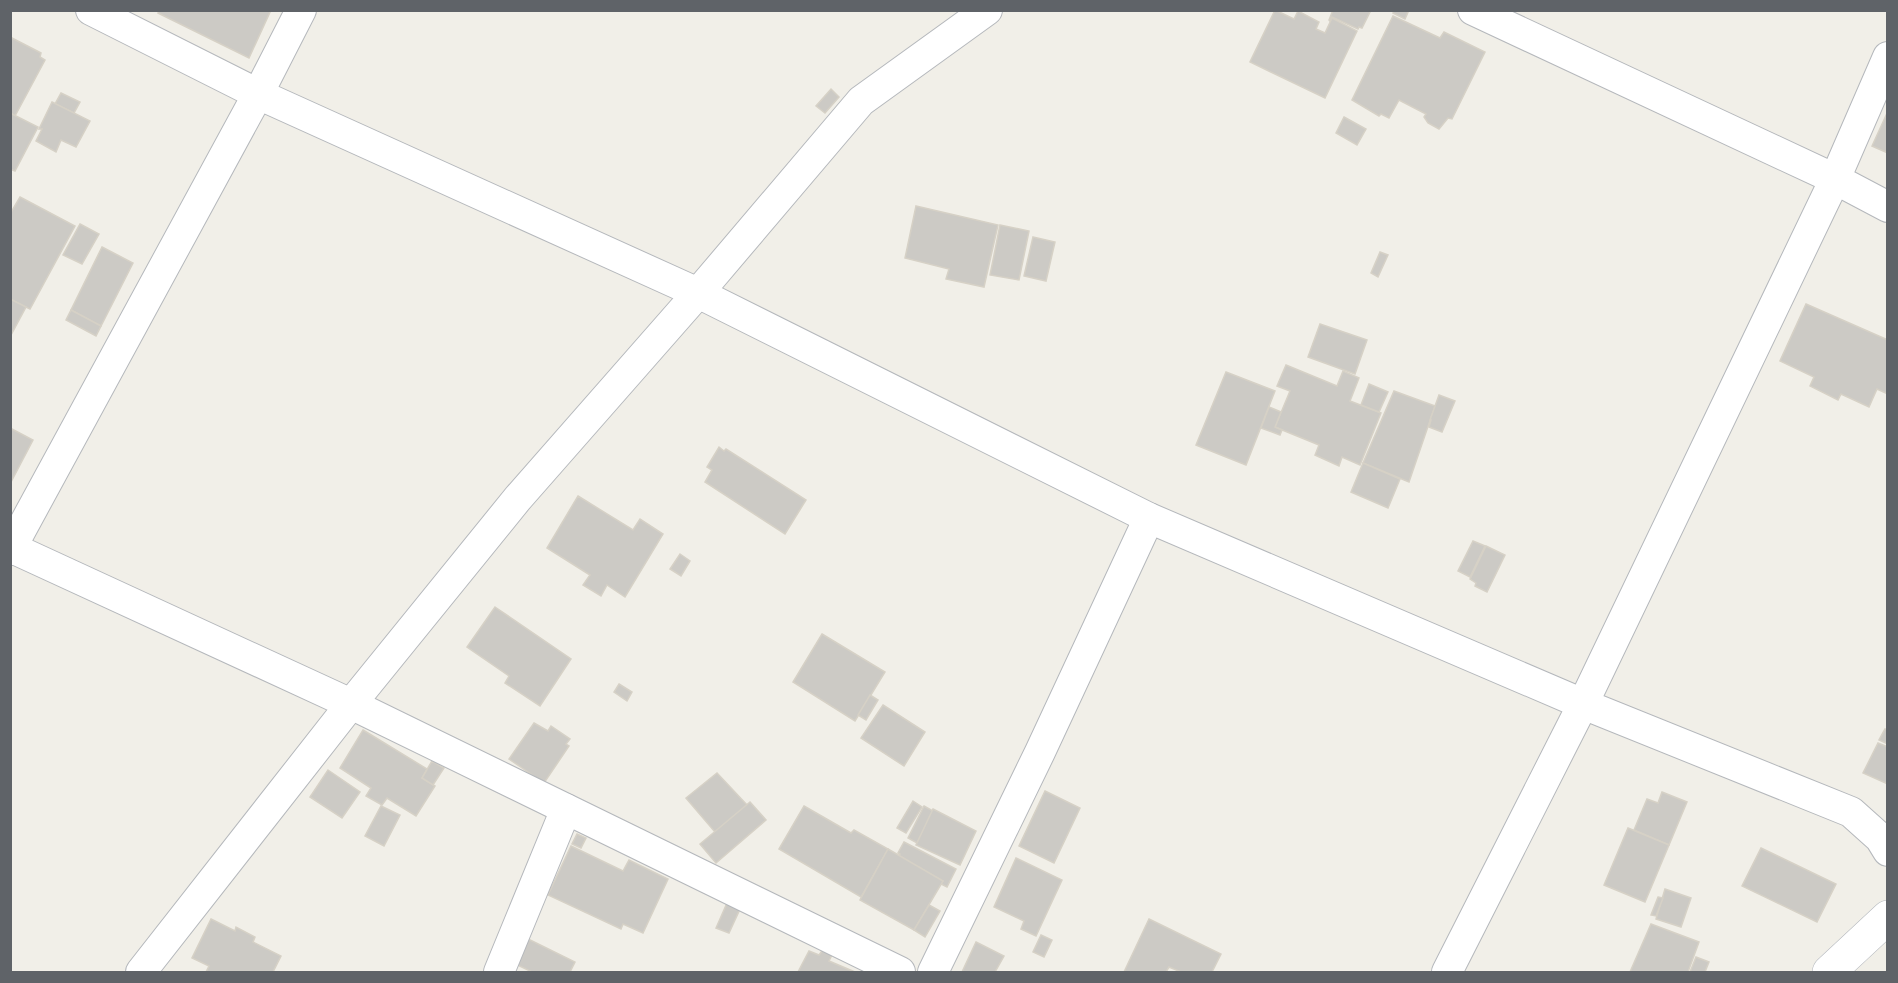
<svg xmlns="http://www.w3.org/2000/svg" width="1898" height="983" font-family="Barlow,sans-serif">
	<rect width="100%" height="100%" fill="#f1efe8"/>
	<!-- building -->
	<g fill="#cccac5" stroke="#d6d1c6" stroke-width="1.5">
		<polygon points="159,10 271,10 249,58 158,13"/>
		<polygon points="1275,10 1294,19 1298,11 1319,22 1316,29 1325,33 1332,18 1357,31 1325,98 1250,62"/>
		<polygon points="1333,10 1371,10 1362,28 1359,27 1358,29 1332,17 1330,21 1329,20"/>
		<polygon points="1394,10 1409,10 1405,19 1393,13"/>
		<polygon points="1393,16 1440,38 1444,32 1485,52 1452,119 1448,118 1439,129 1428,123 1424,117 1426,114 1399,100 1389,118 1381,114 1379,116 1352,100"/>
		<polygon points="10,37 41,53 40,57 45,60 15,116 10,113"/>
		<polygon points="831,89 839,97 825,113 816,106"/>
		<polygon points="61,93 80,102 74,113 55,104"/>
		<polygon points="52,102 90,121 76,147 61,140 56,152 36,141 42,129 39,129"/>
		<polygon points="1888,111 1888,153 1872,146"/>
		<polygon points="10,113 38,127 15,171 10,169"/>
		<polygon points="1344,117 1366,129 1357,145 1336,133"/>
		<polygon points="20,197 75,226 30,309 10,299 10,214"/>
		<polygon points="916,206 998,225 984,287 946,279 949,269 905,258"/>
		<polygon points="80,224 99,234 82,264 63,255"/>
		<polygon points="1000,225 1029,231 1019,280 990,275"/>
		<polygon points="1033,237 1055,242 1046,281 1024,276"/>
		<polygon points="102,247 133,263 101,326 71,310"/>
		<polygon points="1380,252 1388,255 1378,277 1371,273"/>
		<polygon points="10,299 26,307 10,337"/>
		<polygon points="1806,304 1888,340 1888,394 1877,389 1869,407 1841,394 1838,400 1810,386 1814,377 1780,361"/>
		<polygon points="71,310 101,326 96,336 66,320"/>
		<polygon points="1320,324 1367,340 1355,374 1308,357"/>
		<polygon points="1286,365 1337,386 1343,371 1359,378 1350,401 1381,413 1360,465 1342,457 1339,466 1315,455 1319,445 1275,427 1290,391 1277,386"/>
		<polygon points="1226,372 1275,391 1246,465 1196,445"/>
		<polygon points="1369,384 1388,392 1379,412 1361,405"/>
		<polygon points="1394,391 1435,406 1409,482 1363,463"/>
		<polygon points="1439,395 1455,401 1442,432 1429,427 1431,420 1430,420"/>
		<polygon points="1269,407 1281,412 1275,427 1282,430 1280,435 1261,428"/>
		<polygon points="10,428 33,440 11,482 10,482"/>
		<polygon points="719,447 724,451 726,449 806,500 785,534 705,482 712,470 707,467"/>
		<polygon points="1363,463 1400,479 1388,508 1351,492"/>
		<polygon points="578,496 633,530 640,519 663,534 625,597 607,585 601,596 583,585 590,575 547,548"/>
		<polygon points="1473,541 1485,546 1470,577 1458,571"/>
		<polygon points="1486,546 1505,555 1487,592 1475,586 1476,583 1470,579"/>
		<polygon points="680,554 690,561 681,576 670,569"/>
		<polygon points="495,607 571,659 540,706 505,683 509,676 467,647"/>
		<polygon points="822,634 885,672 855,721 793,682"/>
		<polygon points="619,684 632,692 627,701 614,692"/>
		<polygon points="870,695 878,700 866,720 858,715"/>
		<polygon points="883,705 925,732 904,766 861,738"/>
		<polygon points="534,723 548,731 551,726 570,739 566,744 569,746 544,783 509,759"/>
		<polygon points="1885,729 1888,730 1888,744 1879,740"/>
		<polygon points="363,730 427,769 422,778 435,786 416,816 387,798 382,805 366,796 371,788 340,768"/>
		<polygon points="1878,743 1888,747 1888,784 1863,773"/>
		<polygon points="432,761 444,768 433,785 422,778"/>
		<polygon points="328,770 360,792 342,818 310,797"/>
		<polygon points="717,773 747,805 715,832 686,798"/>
		<polygon points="1045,791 1080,808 1054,863 1019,846"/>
		<polygon points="1662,792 1687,802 1669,845 1634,830 1647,799 1658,803"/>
		<polygon points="913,801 922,807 906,833 897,828"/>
		<polygon points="750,802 766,820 716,863 700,844"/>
		<polygon points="381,806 400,815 384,846 365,836"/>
		<polygon points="804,806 851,833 854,830 888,849 861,897 779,849"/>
		<polygon points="924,806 933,811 917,843 908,838"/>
		<polygon points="933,809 976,831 960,865 916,845"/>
		<polygon points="1628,828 1669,845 1645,902 1604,885"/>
		<polygon points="577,834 586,838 581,848 572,844"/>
		<polygon points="904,842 956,869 947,887 941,884 943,881 899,856 900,854 898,853"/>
		<polygon points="571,846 623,871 629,860 668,879 643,933 623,924 621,929 548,895"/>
		<polygon points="1761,848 1836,884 1817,922 1742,886"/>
		<polygon points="888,849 943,881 914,930 860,900"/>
		<polygon points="1016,858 1062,880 1036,936 1021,929 1024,921 994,907"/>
		<polygon points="1665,889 1691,898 1681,927 1656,919"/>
		<polygon points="1658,897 1663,898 1656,916 1651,915"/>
		<polygon points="727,903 740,909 729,933 716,928"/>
		<polygon points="929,905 940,911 925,937 914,930"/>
		<polygon points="211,919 235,931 236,927 255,937 253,942 281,956 273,972 206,972 209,966 192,958"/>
		<polygon points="1149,919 1221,954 1212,972 1181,972 1169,967 1166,972 1124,972"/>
		<polygon points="1651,924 1699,942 1688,972 1630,972"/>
		<polygon points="1041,935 1052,940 1044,957 1033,952"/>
		<polygon points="522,936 575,962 570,972 532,972 509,961"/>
		<polygon points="976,942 1004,956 995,972 962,972"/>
		<polygon points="809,951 819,955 822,951 832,955 829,961 855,972 798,972"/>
		<polygon points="1696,957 1709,962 1705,972 1690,972"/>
	</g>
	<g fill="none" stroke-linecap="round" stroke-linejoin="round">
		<!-- street casing -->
		<g stroke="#b5b8bc" stroke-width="32">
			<g id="street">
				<polyline points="91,10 258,94 698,293 1149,518 1583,704 1851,812 1880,838 1888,851"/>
				<polyline points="1473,10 1835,179 1888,207"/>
				<polyline points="10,547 351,704 900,972"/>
				<polyline points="10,550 258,94 301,10"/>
				<polyline points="141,972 351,704 518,498 698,293 861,101 987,10"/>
				<polyline points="499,972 566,809"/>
				<polyline points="933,972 1040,752 1149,518"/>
				<polyline points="1447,972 1583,704 1835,179 1888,57"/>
			</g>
		</g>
		<!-- secondary casing -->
		<g stroke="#b6babf" stroke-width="34">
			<polyline id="secondary" points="1829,972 1888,917"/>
		</g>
		<!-- street -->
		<use href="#street" stroke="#fff" stroke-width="30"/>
		<!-- secondary -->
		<use href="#secondary" stroke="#fff" stroke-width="33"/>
	</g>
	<!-- border -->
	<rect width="1898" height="983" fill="none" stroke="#5f6368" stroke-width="24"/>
</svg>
